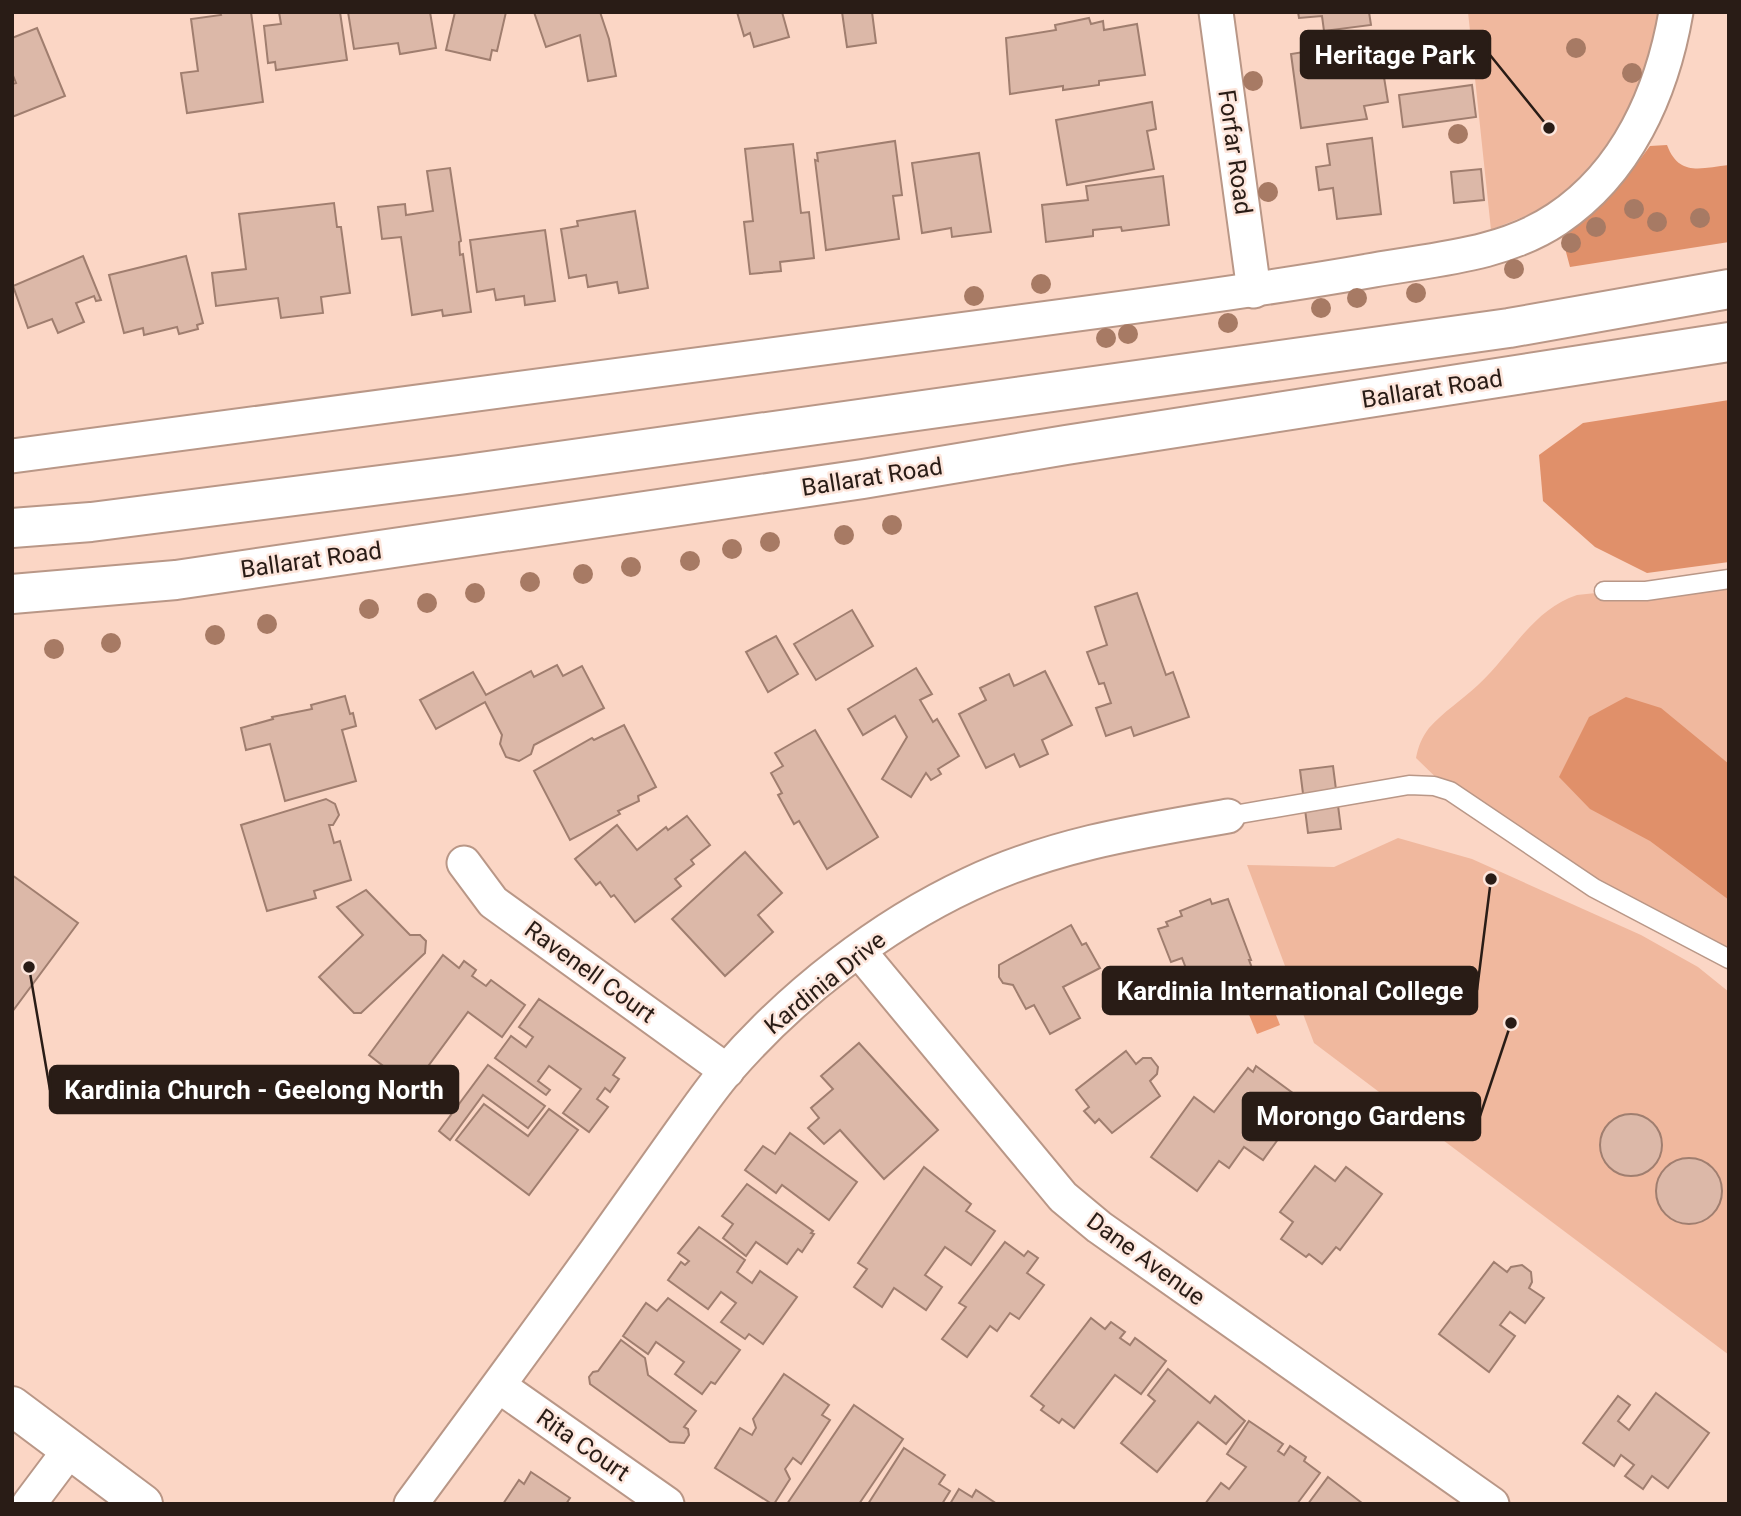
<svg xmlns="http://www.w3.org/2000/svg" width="1741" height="1516" font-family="Roboto,sans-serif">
	<rect width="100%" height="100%" fill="#fbd6c5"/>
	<!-- green -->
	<g fill="#f0b89e">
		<path d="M1468,12H1659C1647,78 1620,140 1570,186C1562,192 1554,202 1545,207C1528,216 1509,222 1491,230Z"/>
		<path d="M1729,579V959L1708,949L1450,791L1416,758C1418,747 1422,737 1429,728C1443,712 1462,700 1478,685C1511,655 1532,610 1577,595Z"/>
		<polygon points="1398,838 1472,859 1641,935 1698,967 1729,992 1729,1355 1314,1043 1247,865 1334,867"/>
	</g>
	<!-- forest -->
	<g fill="#e0906a">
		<path d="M1667,145C1679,177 1701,168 1729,165V242L1570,267L1562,237L1620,186L1650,146Z"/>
		<polygon points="1729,400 1729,562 1647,573 1595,547 1543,501 1539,455 1583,423"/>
		<polygon points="1626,697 1661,708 1729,764 1729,900 1650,841 1590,809 1559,777 1589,717"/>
	</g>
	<!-- water -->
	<polygon fill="#eb9a74" points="1264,985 1280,1025 1257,1034 1241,995"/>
	<!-- building -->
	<g fill="#dcb8a8" stroke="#a07e6f" stroke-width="2">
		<polygon points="220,12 251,12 263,102 187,113 181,73 198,71 191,19 221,15"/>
		<polygon points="279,12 340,12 347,60 276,70 275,62 268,63 264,26 281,24"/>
		<polygon points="348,12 430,12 436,48 400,54 398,43 354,49"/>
		<polygon points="455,12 506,12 497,51 492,50 490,60 446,50"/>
		<polygon points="534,12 600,12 609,39 616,76 588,81 580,35 546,47"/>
		<polygon points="737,12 782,12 789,37 754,47 750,33 744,36"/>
		<polygon points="842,12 872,12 876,43 847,47"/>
		<polygon points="1298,12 1369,12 1371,25 1324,31 1322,16 1299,18"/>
		<polygon points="1089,18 1091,24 1103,21 1104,30 1137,24 1145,75 1099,81 1099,85 1063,90 1063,86 1010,94 1006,38 1056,30 1055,25"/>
		<polygon points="37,28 65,96 12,117 12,84 16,83 12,73 12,38"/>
		<polygon points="1378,40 1388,102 1364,106 1367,119 1301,128 1291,54"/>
		<polygon points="1472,85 1476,117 1403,127 1399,95"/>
		<polygon points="1152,102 1156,129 1147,131 1154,169 1067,185 1056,120"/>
		<polygon points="1372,138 1381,214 1337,219 1333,188 1319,190 1316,167 1330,165 1327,144"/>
		<polygon points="895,141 902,195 893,196 899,239 826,250 815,160 818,161 817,153"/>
		<polygon points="793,144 801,213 809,212 814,258 780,262 781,271 750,274 744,222 753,221 745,149"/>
		<polygon points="979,153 991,232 952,237 951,228 922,233 912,163"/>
		<polygon points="450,168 461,241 459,242 460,255 463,254 471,312 443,316 442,310 412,315 401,237 382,239 378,207 405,204 406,215 433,211 427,171"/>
		<polygon points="1481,169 1484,200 1454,203 1451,172"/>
		<polygon points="1163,176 1169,225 1122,231 1121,227 1093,230 1093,236 1046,242 1042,205 1088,200 1086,186"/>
		<polygon points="334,203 337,227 341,227 350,293 321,297 323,313 281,318 278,298 216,306 212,273 246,269 239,214"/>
		<polygon points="635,211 648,288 619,293 617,282 588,287 586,275 569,278 561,229 578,226 577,221"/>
		<polygon points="545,230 555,301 525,305 524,296 496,300 494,289 477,292 470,240"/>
		<polygon points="83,256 101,300 96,301 94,296 76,303 84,322 58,333 52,319 28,328 13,286"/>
		<polygon points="186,256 203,323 197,325 198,329 179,334 177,327 144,335 143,328 124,333 109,275"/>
		<polygon points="1137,593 1166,675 1173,672 1189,717 1134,736 1131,727 1106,736 1096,708 1111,703 1104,683 1099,684 1087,652 1107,645 1095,607"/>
		<polygon points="852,610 873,646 816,680 794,644"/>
		<polygon points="776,636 798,674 768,692 746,652"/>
		<polygon points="557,665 563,676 582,666 604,708 534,745 531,754 519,761 506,757 500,744 502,735 485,702 436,729 420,700 473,672 486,695 531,671 534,677"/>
		<polygon points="916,668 932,694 920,700 933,722 937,719 959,756 938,769 941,774 931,780 926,773 911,797 882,779 907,737 895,716 863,735 848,709"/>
		<polygon points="1045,671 1072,725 1042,740 1048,754 1020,767 1014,754 986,768 959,714 986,700 980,688 1009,674 1014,686"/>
		<polygon points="345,696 350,714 353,713 356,726 342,730 356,781 285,801 270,744 246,750 241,728 273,719 272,717 312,709 311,705"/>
		<polygon points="624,725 656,787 638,796 639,801 618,811 620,814 570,840 534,771 592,738 594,740"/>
		<polygon points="815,730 878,837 827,869 799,821 794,824 778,795 782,793 771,773 783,766 775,753"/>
		<polygon points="1333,766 1341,829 1308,833 1300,770"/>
		<polygon points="326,799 335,804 339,815 333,825 329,825 334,843 340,841 351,880 314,891 316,898 267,911 241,825"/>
		<polygon points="687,816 710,845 691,860 694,864 675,879 681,886 635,922 614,895 611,897 600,882 596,885 575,859 617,825 637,850 666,827 668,830"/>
		<polygon points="745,852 782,893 758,915 773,932 725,976 672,919"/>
		<polygon points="12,875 78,923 12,1012"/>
		<polygon points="366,890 410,935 420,935 426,941 425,953 361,1013 354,1013 319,977 363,935 337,907"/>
		<polygon points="1210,899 1212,904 1228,899 1251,960 1249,960 1255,976 1224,987 1219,974 1192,984 1182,958 1171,962 1158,929 1168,926 1166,922 1182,916 1180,911"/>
		<polygon points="1071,925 1082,945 1086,943 1100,968 1063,987 1080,1018 1050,1034 1034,1005 1026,1009 1013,985 1003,983 999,977 999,965"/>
		<polygon points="443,955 459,968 464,961 476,970 472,976 486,986 491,980 525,1005 502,1037 468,1012 412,1088 369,1055"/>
		<polygon points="539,999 625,1058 613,1075 619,1079 610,1092 605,1088 597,1099 608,1107 589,1132 563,1113 581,1089 549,1066 538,1081 550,1090 546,1095 495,1058 511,1036 526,1047 533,1037 519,1027"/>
		<polygon points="859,1043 938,1130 884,1179 840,1130 824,1144 808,1128 819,1118 811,1108 833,1089 821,1076"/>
		<polygon points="1126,1051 1136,1064 1143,1058 1151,1058 1158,1067 1157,1074 1150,1081 1160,1096 1112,1133 1099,1119 1095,1123 1084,1111 1089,1107 1076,1090"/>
		<polygon points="488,1065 545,1106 528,1128 483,1095 450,1140 439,1131"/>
		<polygon points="1256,1066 1305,1102 1263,1160 1244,1147 1229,1168 1219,1161 1197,1191 1151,1157 1194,1097 1214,1112 1248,1068 1253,1072"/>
		<polygon points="484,1104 528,1136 549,1109 578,1130 529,1195 456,1140"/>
		<circle cx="1631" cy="1145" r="31"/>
		<polygon points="790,1133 857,1182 829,1220 782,1185 776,1193 745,1170 763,1146 775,1154"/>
		<circle cx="1689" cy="1191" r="33"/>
		<polygon points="1315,1166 1335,1181 1346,1167 1382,1194 1340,1250 1336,1247 1322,1264 1309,1254 1306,1257 1281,1239 1293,1222 1280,1212"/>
		<polygon points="924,1167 971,1204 966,1211 995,1231 971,1265 945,1247 925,1275 942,1287 926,1310 894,1288 882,1307 854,1287 867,1269 858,1263"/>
		<polygon points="747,1184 813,1231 811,1233 814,1234 802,1252 798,1249 787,1264 756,1242 746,1256 723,1238 733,1224 722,1216"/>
		<polygon points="699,1227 745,1260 737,1272 752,1283 760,1271 797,1297 763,1344 749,1334 745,1339 721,1322 736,1303 721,1292 708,1309 668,1280 681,1262 685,1265 689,1261 678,1253"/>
		<polygon points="1005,1242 1024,1256 1028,1251 1038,1258 1027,1273 1044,1285 1019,1319 1010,1313 997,1331 990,1326 967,1357 942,1339 966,1307 959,1303"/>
		<polygon points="1494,1262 1507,1272 1511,1267 1522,1265 1531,1272 1532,1282 1529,1288 1544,1298 1525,1323 1510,1312 1500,1325 1515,1336 1489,1372 1439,1334"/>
		<polygon points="668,1298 740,1350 715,1384 711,1382 702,1394 675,1374 684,1362 656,1342 648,1354 623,1336 646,1303 657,1311"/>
		<polygon points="1091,1318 1105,1329 1111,1322 1125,1332 1120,1338 1130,1345 1135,1338 1166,1361 1141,1394 1115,1375 1074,1428 1062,1419 1059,1423 1041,1410 1044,1406 1031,1396"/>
		<polygon points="621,1340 645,1358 648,1375 696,1411 684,1427 688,1429 689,1435 684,1443 670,1442 590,1384 589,1377 593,1372 598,1371"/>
		<polygon points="1168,1369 1210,1403 1215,1396 1245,1421 1226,1444 1198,1422 1157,1472 1121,1443 1155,1401 1148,1395"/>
		<polygon points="784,1374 829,1405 822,1415 830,1420 801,1464 793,1458 785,1469 790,1479 774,1504 772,1504 715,1468 740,1428 752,1435 756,1428 753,1419"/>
		<polygon points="1656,1393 1709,1433 1668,1488 1652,1476 1643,1489 1625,1476 1634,1465 1621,1455 1614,1466 1583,1443 1618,1396 1630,1405 1618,1421 1629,1430"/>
		<polygon points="854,1405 903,1439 859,1504 787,1504"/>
		<polygon points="1249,1421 1283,1444 1278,1451 1284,1455 1290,1446 1306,1457 1304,1461 1320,1473 1297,1504 1205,1504 1221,1483 1229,1489 1246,1467 1227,1454"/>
		<polygon points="904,1448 945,1475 939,1484 950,1491 942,1504 868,1504"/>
		<polygon points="531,1472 570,1498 566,1504 503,1504 519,1480 524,1484"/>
		<polygon points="1328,1477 1362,1503 1361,1504 1308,1504"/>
		<polygon points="959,1489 972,1497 976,1490 997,1504 950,1504"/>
	</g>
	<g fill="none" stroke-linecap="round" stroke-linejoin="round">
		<!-- lane casing -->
		<g stroke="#b99787" stroke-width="21">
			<g id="lane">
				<polyline points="1604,591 1646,591 1729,579"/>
				<polyline points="1228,816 1409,785 1434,786 1450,791 1594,888 1729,959"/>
			</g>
		</g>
		<!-- street casing -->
		<g stroke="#b99787" stroke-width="37">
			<g id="street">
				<polyline points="1216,12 1254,291"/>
				<path d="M12,456C370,409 728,361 1086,313C1183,300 1278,287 1374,270C1436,259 1503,255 1557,219C1627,172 1662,93 1676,12"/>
				<polyline points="464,863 493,902 727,1071"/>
				<polyline points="859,951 1063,1197 1099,1227 1492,1504"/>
				<polyline points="499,1386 667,1504"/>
				<polyline points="29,1504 71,1448"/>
				<path d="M411,1504C473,1420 535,1336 596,1251C623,1213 650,1175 677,1137C693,1115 709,1091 727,1070C792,995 880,926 970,884C1052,845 1140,831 1228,816"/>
			</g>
		</g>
		<!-- secondary casing -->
		<g stroke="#b99787" stroke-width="42">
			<polyline id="secondary" points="12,1406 143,1504"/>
		</g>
		<!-- highway casing -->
		<g stroke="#b99787" stroke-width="42">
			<g id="highway">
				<polyline points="12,528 91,522 459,475 1509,328 1729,289"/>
				<polyline points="12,594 176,580 863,479 1066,445 1729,342"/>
			</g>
		</g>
		<!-- lane -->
		<use href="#lane" stroke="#fff" stroke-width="18"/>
		<!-- street -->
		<use href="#street" stroke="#fff" stroke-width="33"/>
		<!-- secondary -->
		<use href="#secondary" stroke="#fff" stroke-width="38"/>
		<!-- highway -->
		<use href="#highway" stroke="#fff" stroke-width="38"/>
	</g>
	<!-- trees -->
	<g fill="#a77a64">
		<circle cx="1576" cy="48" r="10"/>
		<circle cx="1632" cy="73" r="10"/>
		<circle cx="1253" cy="81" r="10"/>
		<circle cx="1458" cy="134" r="10"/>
		<circle cx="1268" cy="192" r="10"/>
		<circle cx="1634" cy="209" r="10"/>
		<circle cx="1700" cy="218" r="10"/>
		<circle cx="1657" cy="222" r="10"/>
		<circle cx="1596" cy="227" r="10"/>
		<circle cx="1571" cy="243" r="10"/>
		<circle cx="1514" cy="269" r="10"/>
		<circle cx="1041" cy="284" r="10"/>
		<circle cx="1416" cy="293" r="10"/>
		<circle cx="974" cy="296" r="10"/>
		<circle cx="1357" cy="298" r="10"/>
		<circle cx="1321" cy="308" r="10"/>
		<circle cx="1228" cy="323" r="10"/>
		<circle cx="1128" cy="334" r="10"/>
		<circle cx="1106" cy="338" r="10"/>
		<circle cx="892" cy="525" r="10"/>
		<circle cx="844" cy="535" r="10"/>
		<circle cx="770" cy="542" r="10"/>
		<circle cx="732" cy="549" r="10"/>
		<circle cx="690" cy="561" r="10"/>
		<circle cx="631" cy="567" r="10"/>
		<circle cx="583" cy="574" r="10"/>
		<circle cx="530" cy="582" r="10"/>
		<circle cx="475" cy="593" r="10"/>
		<circle cx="427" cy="603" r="10"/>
		<circle cx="369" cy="609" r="10"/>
		<circle cx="267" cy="624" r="10"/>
		<circle cx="215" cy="635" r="10"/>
		<circle cx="111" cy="643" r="10"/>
		<circle cx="54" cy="649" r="10"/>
	</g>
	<g text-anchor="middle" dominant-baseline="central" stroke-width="5" stroke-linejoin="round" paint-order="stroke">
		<!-- street labels -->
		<g font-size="24" fill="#291c16" stroke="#fde6dc">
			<text transform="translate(1235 152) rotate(82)">Forfar Road</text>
			<text transform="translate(1432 389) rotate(-9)">Ballarat Road</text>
			<text transform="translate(872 477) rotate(-9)">Ballarat Road</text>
			<text transform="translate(311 560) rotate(-8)">Ballarat Road</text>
			<text transform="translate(590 972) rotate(36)">Ravenell Court</text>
			<text transform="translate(825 983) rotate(-39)">Kardinia Drive</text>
			<text transform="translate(1146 1259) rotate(36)">Dane Avenue</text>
			<text transform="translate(583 1445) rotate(35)">Rita Court</text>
		</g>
	</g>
	<!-- callouts -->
	<path fill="none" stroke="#291c16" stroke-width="2.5" d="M1549 128L1490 55M1491 879L1477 990M29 967L50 1090M1511 1023L1480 1116"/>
	<g fill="#291c16" stroke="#fde6dc" stroke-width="2.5">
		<circle cx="1549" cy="128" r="7"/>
		<circle cx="1491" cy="879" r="7"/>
		<circle cx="29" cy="967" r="7"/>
		<circle cx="1511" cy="1023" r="7"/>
	</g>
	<g fill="#291c16" stroke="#291c16" stroke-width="2.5">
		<rect x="1301" y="31" width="189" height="47" rx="7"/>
		<rect x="1103" y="967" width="374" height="47" rx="7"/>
		<rect x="50" y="1066" width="408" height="47" rx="7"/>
		<rect x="1243" y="1093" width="237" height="47" rx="7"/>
	</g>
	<g font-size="26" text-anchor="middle" font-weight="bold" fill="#fff">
		<text x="1395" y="64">Heritage Park</text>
		<text x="1290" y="1000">Kardinia International College</text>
		<text x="254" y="1099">Kardinia Church - Geelong North</text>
		<text x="1361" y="1125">Morongo Gardens</text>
	</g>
	<!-- border -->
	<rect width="1741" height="1516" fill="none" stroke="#291c16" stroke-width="28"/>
</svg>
